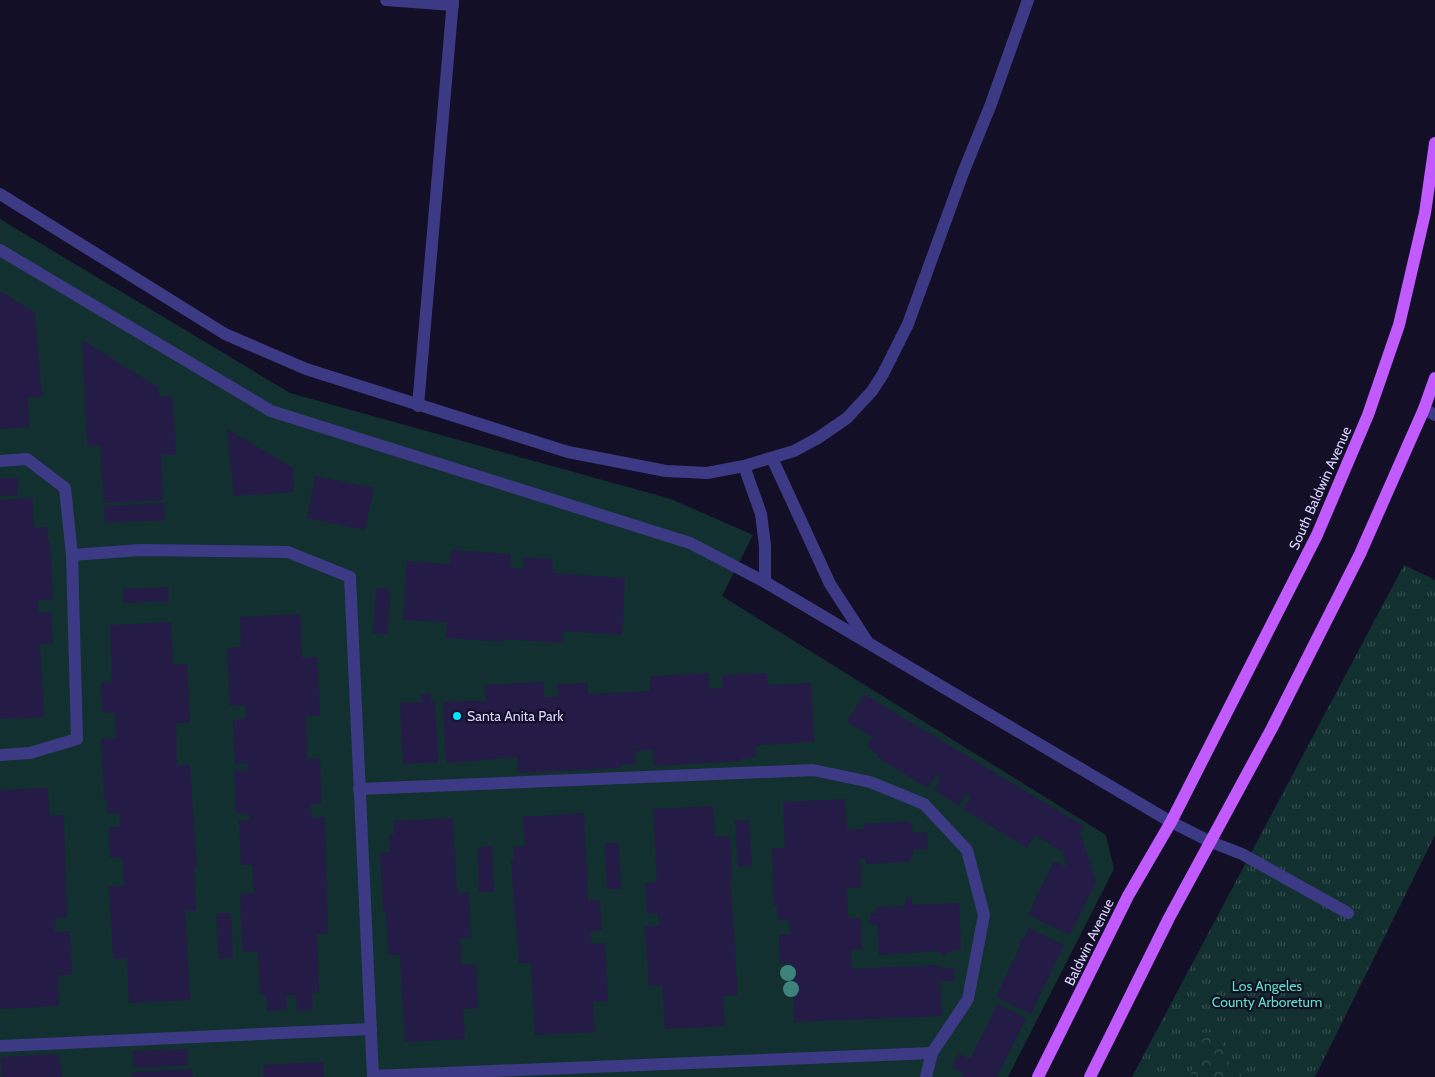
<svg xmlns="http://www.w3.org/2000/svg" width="1435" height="1077" font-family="Cabin,sans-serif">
	<defs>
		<pattern id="grass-tufts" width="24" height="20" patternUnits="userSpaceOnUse" patternTransform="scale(1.25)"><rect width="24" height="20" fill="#12302f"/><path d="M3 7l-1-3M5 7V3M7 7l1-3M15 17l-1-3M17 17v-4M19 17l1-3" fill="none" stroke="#344d4e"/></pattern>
		<pattern id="forest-crowns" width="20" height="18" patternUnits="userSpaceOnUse" patternTransform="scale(1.25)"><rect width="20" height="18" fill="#12302f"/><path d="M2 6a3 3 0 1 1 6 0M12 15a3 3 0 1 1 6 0" fill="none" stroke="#344d4e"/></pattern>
	</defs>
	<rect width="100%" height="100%" fill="#130f26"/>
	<!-- grass -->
	<polygon fill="url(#grass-tufts)" points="1404,565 1435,580 1435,835 1315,1077 1132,1077"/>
	<!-- forest -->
	<polygon fill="url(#forest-crowns)" points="1218,1032 1232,1070 1247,1077 1195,1077 1190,1073 1199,1057 1197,1033"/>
	<!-- garden -->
	<polygon fill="#12302f" points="0,219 290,393 671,499 753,535 722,596 1106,835 1114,869 1008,1077 0,1077"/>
	<!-- building -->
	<g fill="#241b47">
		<polygon points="0,291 35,313 42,397 28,398 29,427 0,429"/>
		<polygon points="82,340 158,387 159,397 172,396 176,455 161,455 163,500 104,503 100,445 87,446"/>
		<polygon points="227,429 293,468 294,492 234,496"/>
		<polygon points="315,476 374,488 365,530 307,518"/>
		<polygon points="0,478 18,478 18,495 0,496"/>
		<polygon points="33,498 34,528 47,527 48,541 50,541 53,599 38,601 39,613 51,612 53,643 40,644 44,717 0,719 0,500"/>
		<polygon points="164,503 165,520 105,523 104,506"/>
		<polygon points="451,550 511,554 510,568 523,569 524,557 553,559 553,573 625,578 622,635 563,631 563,643 504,639 504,642 446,638 447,622 403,620 407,561 450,564"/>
		<polygon points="169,587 169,601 123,603 123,589"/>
		<polygon points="376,588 391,589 387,634 373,633"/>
		<polygon points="300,614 302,658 317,657 320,716 306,716 307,759 320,758 322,803 311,804 311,818 325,817 328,934 317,934 319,992 312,993 313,1010 297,1011 296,995 286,995 287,1010 267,1011 266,995 260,995 258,951 243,952 240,894 254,893 252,865 241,865 239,821 250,820 249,814 236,814 234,771 248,770 248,763 235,764 233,720 245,719 245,705 230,706 227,648 241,647 240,617"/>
		<polygon points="171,622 173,665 187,664 190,723 176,723 177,765 190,765 197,867 194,867 196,911 185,911 190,1000 129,1003 127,959 113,959 109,886 124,886 122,858 110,858 109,827 120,827 119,813 108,814 107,800 104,799 101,738 116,738 115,712 102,713 101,682 112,682 110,625"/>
		<polygon points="709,673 709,689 723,688 722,675 767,673 768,685 811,683 814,742 756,745 756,758 742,758 742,761 654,766 653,750 635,751 636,764 621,765 621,768 518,773 518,757 446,763 443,702 486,701 485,685 544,682 544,697 558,697 557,684 588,683 588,694 650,691 650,676"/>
		<polygon points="431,693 431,702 435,701 438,762 403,764 400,703 422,702 421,694"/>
		<polygon points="864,694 1084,826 1080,833 1096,882 1070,935 1028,915 1054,861 1066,867 1063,852 1035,835 1027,848 963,809 971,796 966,794 959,806 934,790 941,778 936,775 928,788 877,757 878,754 867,747 872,737 847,722"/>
		<polygon points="48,788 50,816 64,815 67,918 55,919 55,932 70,931 72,975 58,975 59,1006 0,1009 0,790"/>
		<polygon points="845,799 847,830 864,829 864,824 907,821 912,824 913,833 927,832 928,849 913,850 913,857 908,862 866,864 865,858 860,859 861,887 847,888 848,918 860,918 862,949 851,950 852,969 939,965 940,969 954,968 955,981 940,981 942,1016 794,1022 792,963 780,964 779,935 790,934 789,920 778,920 777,906 774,906 772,848 785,848 783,802"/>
		<polygon points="713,806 715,836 730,836 732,879 730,879 738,995 723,996 725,1026 665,1029 662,985 649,986 645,926 659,926 658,913 647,914 645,883 657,882 653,809"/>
		<polygon points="584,813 588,900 600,900 602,930 590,931 591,944 605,943 608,1001 593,1002 595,1032 535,1035 531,963 519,963 511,861 514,861 513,847 525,846 523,817"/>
		<polygon points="453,818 457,893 469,892 471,937 460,938 461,965 476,964 478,1008 463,1009 465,1039 405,1042 400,955 388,955 386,911 383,911 380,853 390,852 389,834 394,834 393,821"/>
		<polygon points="749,820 752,866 738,867 735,821"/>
		<polygon points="605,843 619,843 621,889 607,889"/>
		<polygon points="492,846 494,892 479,892 478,847"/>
		<polygon points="912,898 912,905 959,903 961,950 947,952 947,955 941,955 941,951 879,955 878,925 870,925 870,913 877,913 876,907 905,906 905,899"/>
		<polygon points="216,913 231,913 233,958 219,959"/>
		<polygon points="1029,928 1064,945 1031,1014 996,997 1021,944 1019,943 1022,937 1024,938"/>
		<polygon points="998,1004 1026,1018 997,1077 962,1077 964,1073 952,1067 959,1054 970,1059"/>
		<polygon points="187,1049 188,1065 134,1068 133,1051"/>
		<polygon points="58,1054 62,1077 2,1077 1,1057"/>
		<polygon points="323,1062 324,1077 263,1077 263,1065"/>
		<polygon points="192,1069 193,1077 132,1077 132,1072"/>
	</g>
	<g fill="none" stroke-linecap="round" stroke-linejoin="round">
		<!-- minor -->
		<g stroke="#3d3a85" stroke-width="12">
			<polyline points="386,0 453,5"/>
			<polyline points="0,194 225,334 306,369 568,452 666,471 707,473 744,466 794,451 818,438 847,418 872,391 883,374 908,324 963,173 991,104 1028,0"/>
			<polyline points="0,250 271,411 690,543 765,582 1171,822 1211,842 1242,854 1348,913"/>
			<polyline points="418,406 453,0"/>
			<polyline points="1424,409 1435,415"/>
			<polyline points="772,458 830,584 867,641"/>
			<polyline points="0,461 27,459 65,488 72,555 77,739 30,753 0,755"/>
			<polyline points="744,466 761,514 765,546 765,582"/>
			<polyline points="72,555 140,550 288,552 350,577 373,1077"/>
			<polyline points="359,789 813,770 870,782 924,804 967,850 984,915 968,999 932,1053 926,1077"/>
			<polyline points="0,1046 371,1029"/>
			<polyline points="373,1076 932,1053"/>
		</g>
		<!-- major -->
		<g stroke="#c25bff" stroke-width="12">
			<polyline points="1038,1077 1128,896 1171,822 1317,535 1368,415 1399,325 1425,213 1435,143"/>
			<polyline points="1090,1077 1169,918 1272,728 1360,554 1424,409 1435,378"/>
		</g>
	</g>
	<!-- trees -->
	<g fill="#3d827b">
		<circle cx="788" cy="973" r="8"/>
		<circle cx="791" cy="989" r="8"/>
	</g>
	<!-- markers -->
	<circle fill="#00e5ff" stroke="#130f26" stroke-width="2" cx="457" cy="716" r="5"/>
	<g text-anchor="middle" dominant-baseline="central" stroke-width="4.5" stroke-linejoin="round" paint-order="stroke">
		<!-- street labels -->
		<g font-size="14" fill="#d9d4ff" stroke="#130f26">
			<text transform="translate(1320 488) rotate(-66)">South Baldwin Avenue</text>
			<text transform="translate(1089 942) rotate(-64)">Baldwin Avenue</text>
		</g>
		<!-- poi labels -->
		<g font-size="14" fill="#d9d4ff" stroke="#130f26" text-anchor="start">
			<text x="467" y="716">Santa Anita Park</text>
		</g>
		<!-- park labels -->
		<g font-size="14" fill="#5fe0c0" stroke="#130f26">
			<text x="1267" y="986">Los Angeles<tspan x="1267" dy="16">County Arboretum</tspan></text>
		</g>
	</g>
</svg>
